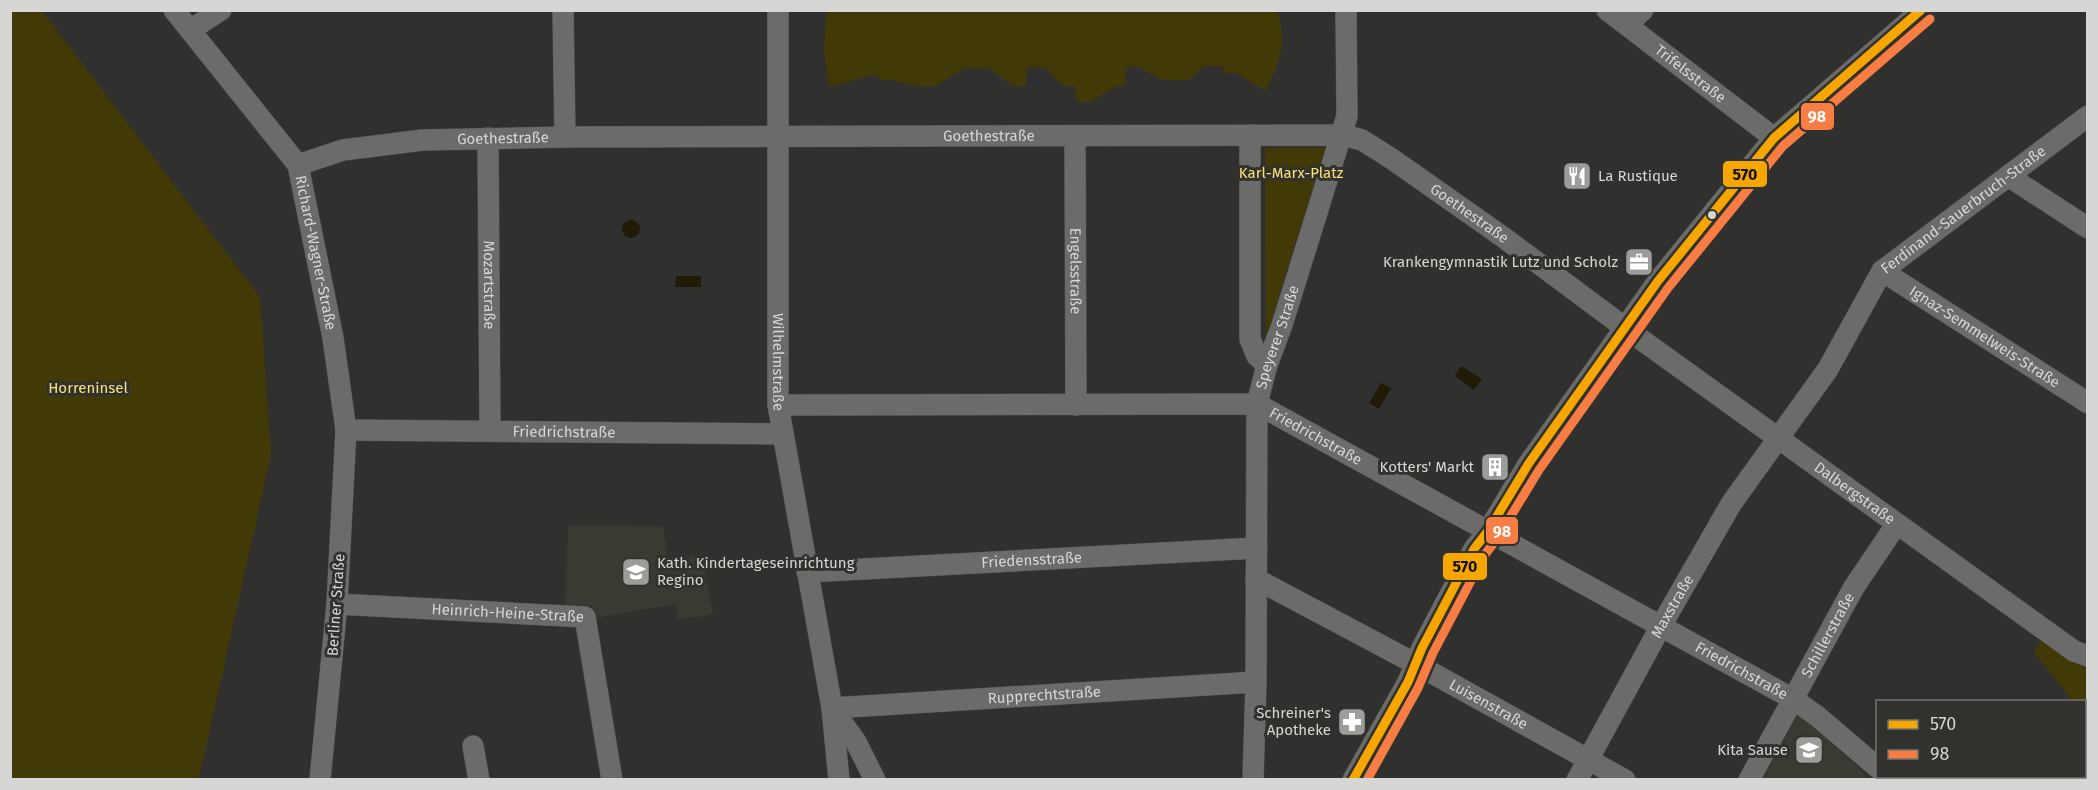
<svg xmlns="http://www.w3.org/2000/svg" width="2098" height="790" font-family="'Fira Sans',sans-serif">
	<rect width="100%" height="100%" fill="#30302f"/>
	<!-- built -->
	<g fill="#3a3932">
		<polygon points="568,525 663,526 668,559 702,554 713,614 678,620 676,604 594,618 592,606 565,605"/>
		<polygon points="1800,716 1855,764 1869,779 1763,780 1796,717"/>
	</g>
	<!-- green -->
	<g fill="#423a06">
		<path d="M1277,10C1288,46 1280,58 1266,91L1236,73H1223V66H1205L1188,80H1162L1138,67H1126L1125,86H1117L1089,102H1076L1075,86H1063L1044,67L1027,68L1026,86H1013L989,68H965L935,86H920L891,80H879L878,75C861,75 846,86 829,86L824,50L827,11Z"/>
		<polygon points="10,11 42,11 260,297 271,455 199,779 11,779"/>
		<polygon points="1265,148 1325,148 1266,337"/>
		<polygon points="2042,640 2087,665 2087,707 2085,709 2084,702 2073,701 2034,652"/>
	</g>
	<!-- water -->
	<g fill="#201b06">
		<circle cx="631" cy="229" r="9"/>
		<polygon points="676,276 701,276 701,287 675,287"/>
		<polygon points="1461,366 1482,379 1474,390 1455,376"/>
		<polygon points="1381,383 1391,388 1379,409 1369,403"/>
	</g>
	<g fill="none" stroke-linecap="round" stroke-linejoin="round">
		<!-- minor casing -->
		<g stroke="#4e4e4d" stroke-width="22">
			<g id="minor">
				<path id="s1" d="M174,10L298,165L333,338L346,430L337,604L320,780"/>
				<polyline points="563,10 565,137"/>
				<path id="s2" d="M778,10V405L832,708L856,742L875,780"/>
				<path id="s3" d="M1607,10L1774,138"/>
				<polyline points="1627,25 1643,10"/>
				<polyline points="190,30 221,10"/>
				<polyline points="1250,135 1250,339 1257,356 1267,365"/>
				<path id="s4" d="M1075,137L1076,405"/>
				<path id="s5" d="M488,138L490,431"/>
				<path id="s6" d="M298,165L343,150L423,140L565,137L1343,135L1362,140L1392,159L1503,237L1632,333L2074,651L2088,656"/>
				<polyline points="2008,176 2088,228"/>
				<path id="s7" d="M1882,271L2088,403"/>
				<path id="s8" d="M778,405L1257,404L1793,699L1817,716L1878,768"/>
				<path id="s9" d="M346,430L782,434"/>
				<path id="s10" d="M807,572L1257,548"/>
				<path id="s11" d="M1256,579L1416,664L1625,780"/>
				<path id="s12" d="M337,604L585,617L612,780"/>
				<polyline points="473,746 479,780"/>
				<path id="s13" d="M839,780L832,708L1256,682"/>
				<path id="s14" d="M1253,780L1256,682L1257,404L1267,365L1282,325L1347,116L1346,10"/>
				<polyline points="1353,780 1408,682 1422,648 1474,549 1488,531 1529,463 1658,281 1774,138 1922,10"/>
				<path id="s15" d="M1577,780L1661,626L1731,504L1828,369L1882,271L2088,116"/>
				<path id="s16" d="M1749,780L1854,587L1896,525"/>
			</g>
		</g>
		<!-- minor -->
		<use href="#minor" stroke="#6b6b6a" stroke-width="21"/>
		<!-- bus-1 casing -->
		<g stroke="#31312e" stroke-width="14">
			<polyline id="bus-1" points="1353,780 1408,682 1422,648 1474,549 1488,531 1529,463 1658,281 1774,138 1921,10"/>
		</g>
		<!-- bus-2 casing -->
		<g stroke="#31312e" stroke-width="14">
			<polyline id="bus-2" points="1367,780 1418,688 1433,653 1484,556 1498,537 1539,470 1668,288 1783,146 1930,19"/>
		</g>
		<!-- bus-1 -->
		<use href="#bus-1" stroke="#f7a600" stroke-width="9"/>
		<!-- bus-2 -->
		<use href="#bus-2" stroke="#f77d43" stroke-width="9"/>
	</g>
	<!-- icons -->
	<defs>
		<g id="restaurant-square" transform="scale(1.5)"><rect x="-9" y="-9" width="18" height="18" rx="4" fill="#9c9c9a" stroke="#31312e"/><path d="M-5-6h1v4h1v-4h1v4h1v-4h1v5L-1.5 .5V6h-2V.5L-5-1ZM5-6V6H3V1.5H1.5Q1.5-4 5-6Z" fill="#fff"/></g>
		<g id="office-square" transform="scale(1.5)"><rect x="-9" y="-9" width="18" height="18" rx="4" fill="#9c9c9a" stroke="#31312e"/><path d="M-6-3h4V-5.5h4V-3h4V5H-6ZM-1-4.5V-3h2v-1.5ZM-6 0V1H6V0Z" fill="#fff"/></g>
		<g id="building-square" transform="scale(1.5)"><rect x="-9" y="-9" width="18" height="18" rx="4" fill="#9c9c9a" stroke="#31312e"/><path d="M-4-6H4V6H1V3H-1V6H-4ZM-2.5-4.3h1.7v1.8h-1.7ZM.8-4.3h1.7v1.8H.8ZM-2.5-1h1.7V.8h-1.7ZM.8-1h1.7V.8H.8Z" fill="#fff"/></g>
		<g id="school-square" transform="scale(1.5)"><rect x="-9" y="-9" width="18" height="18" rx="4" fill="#9c9c9a" stroke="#31312e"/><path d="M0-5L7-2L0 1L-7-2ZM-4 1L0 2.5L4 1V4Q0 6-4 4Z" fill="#fff"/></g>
		<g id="pharmacy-square" transform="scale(1.5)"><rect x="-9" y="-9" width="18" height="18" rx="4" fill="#9c9c9a" stroke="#31312e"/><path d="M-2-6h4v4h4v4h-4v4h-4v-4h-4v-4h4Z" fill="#fff"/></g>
	</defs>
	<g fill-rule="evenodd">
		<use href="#restaurant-square" x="1577" y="176"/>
		<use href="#office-square" x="1639" y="262"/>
		<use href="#building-square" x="1495" y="467"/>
		<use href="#school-square" x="636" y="572"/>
		<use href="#pharmacy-square" x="1352" y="722"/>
		<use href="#school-square" x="1809" y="750"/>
	</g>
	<!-- markers -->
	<circle fill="#d6d6d4" stroke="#31312e" stroke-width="2" cx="1712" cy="215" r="5"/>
	<g text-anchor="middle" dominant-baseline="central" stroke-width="6" stroke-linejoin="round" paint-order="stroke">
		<!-- street labels -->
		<g font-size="15" fill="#d6d6d4" stroke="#31312e">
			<text stroke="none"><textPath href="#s3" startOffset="105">Trifelsstraße</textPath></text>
			<text stroke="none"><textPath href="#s6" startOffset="694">Goethestraße</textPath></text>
			<text stroke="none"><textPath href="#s6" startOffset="208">Goethestraße</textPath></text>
			<text stroke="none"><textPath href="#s15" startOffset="696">Ferdinand-Sauerbruch-Straße</textPath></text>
			<text stroke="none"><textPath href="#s6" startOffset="1198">Goethestraße</textPath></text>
			<text stroke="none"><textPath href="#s1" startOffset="288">Richard-Wagner-Straße</textPath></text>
			<text stroke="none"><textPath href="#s4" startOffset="134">Engelsstraße</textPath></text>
			<text stroke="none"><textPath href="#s5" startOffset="147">Mozartstraße</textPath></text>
			<text stroke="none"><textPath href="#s14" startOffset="446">Speyerer Straße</textPath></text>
			<text stroke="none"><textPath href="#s7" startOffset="122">Ignaz-Semmelweis-Straße</textPath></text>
			<text stroke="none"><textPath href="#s2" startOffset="352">Wilhelmstraße</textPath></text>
			<text stroke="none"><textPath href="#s9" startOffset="218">Friedrichstraße</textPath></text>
			<text stroke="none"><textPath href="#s8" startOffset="546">Friedrichstraße</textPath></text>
			<text stroke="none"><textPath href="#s6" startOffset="1674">Dalbergstraße</textPath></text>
			<text stroke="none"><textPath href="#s10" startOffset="225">Friedensstraße</textPath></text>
			<text transform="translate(336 605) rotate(-86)">Berliner Straße</text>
			<text stroke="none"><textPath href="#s15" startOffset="198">Maxstraße</textPath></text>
			<text stroke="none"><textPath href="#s12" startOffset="171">Heinrich-Heine-Straße</textPath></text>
			<text stroke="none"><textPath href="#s16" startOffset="165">Schillerstraße</textPath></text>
			<text stroke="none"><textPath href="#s8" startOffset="1032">Friedrichstraße</textPath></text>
			<text stroke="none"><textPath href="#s13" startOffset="285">Rupprechtstraße</textPath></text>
			<text stroke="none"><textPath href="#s11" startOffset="264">Luisenstraße</textPath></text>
		</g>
		<!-- park labels -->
		<g font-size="15" fill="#f9e376" stroke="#31312e">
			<text x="1291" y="173">Karl-Marx-Platz</text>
			<text x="88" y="388">Horreninsel</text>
		</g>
		<!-- poi labels -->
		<g font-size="15" fill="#d6d6d4" stroke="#31312e" text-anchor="end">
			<text x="1598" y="176" text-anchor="start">La Rustique</text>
			<text x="1618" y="262">Krankengymnastik Lutz und Scholz</text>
			<text x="1474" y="467">Kotters' Markt</text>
			<text x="657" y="563" text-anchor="start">Kath. Kindertageseinrichtung<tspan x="657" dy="17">Regino</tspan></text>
			<text x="1331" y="713">Schreiner's<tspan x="1331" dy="17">Apotheke</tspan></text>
			<text x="1788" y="750">Kita Sause</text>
		</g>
	</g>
	<g stroke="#31312e" stroke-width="2">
		<rect x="1800" y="102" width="35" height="29" rx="6" fill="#f77d43"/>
		<rect x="1722" y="160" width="46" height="28" rx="6" fill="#f7a600"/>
		<rect x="1485" y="516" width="34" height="29" rx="6" fill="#f77d43"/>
		<rect x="1442" y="552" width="46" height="29" rx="6" fill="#f7a600"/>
	</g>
	<g font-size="16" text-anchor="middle" font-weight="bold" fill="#fff">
		<text x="1817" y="122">98</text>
		<text x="1502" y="537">98</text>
	</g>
	<g font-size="16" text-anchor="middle" font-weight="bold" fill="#111">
		<text x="1745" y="180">570</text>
		<text x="1465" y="572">570</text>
	</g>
	<!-- border -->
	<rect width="2098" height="790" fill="none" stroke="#d6d6d4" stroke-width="24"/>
	<!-- legend -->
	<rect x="1876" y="700" width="210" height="78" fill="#31312e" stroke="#737370" stroke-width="1.5"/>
	<rect x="1888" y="720" width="30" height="9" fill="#f7a600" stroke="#737370" stroke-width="1.5"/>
	<text x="1930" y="730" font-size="18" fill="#d6d6d4">570</text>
	<rect x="1888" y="750" width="30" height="9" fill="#f77d43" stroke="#737370" stroke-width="1.5"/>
	<text x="1930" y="760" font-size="18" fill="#d6d6d4">98</text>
</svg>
